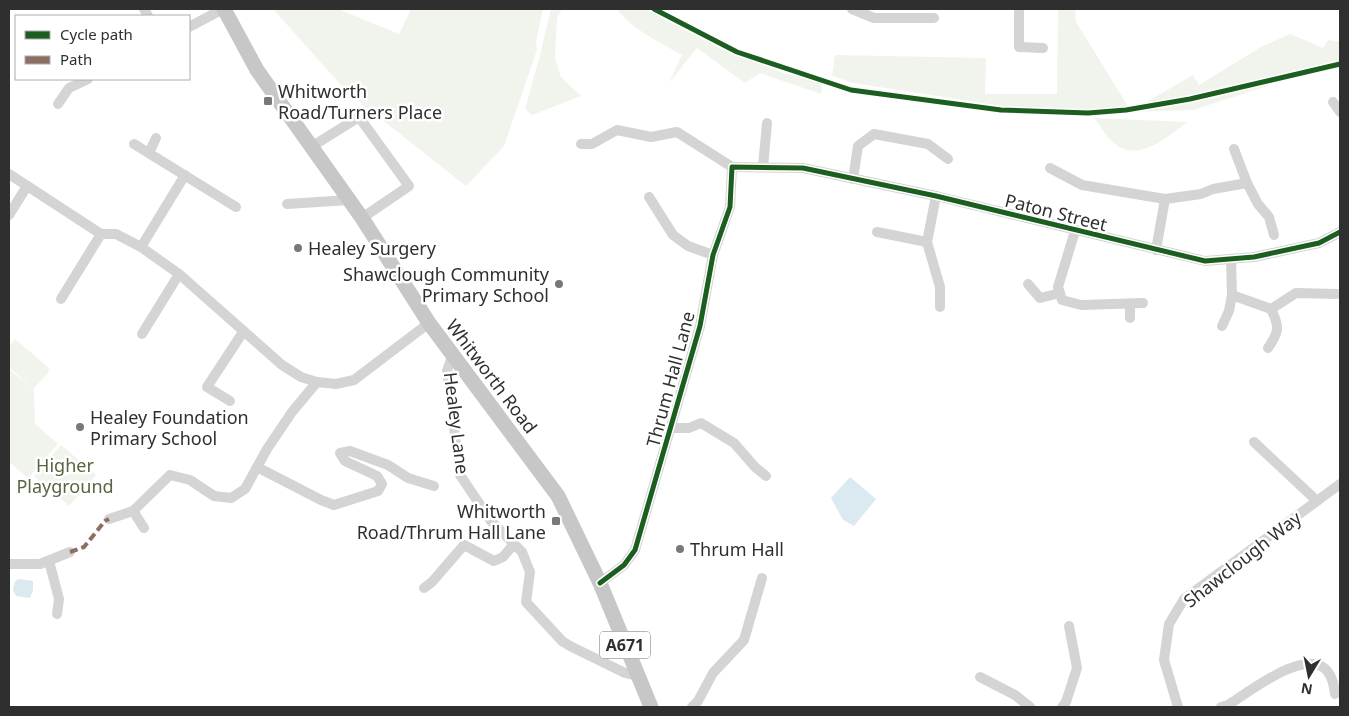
<svg xmlns="http://www.w3.org/2000/svg" width="1349" height="716" font-family="'Noto Sans',sans-serif">
	<rect width="100%" height="100%" fill="#fff"/>
	<!-- green -->
	<g fill="#f1f4ed">
		<polygon points="273,9 338,9 399,34 411,9 543,9 536,42 537,50 504,146 466,186 348,93"/>
		<polygon points="551,9 562,9 557,18 555,58 561,77 581,96 532,115 525,109 539,59"/>
		<path d="M617,9H647L665,20L734,55L759,63L783,73L820,82L822,86L821,94L760,73L745,83L697,48L669,83L682,55C660,42 632,30 617,9Z"/>
		<polygon points="1058,9 1075,9 1076,22 1131,111 1193,75 1199,85 1261,47 1290,34 1323,48 1328,40 1340,42 1340,62 1193,110 1131,112 1002,106 853,83 832,76 835,55 986,58 985,94 1057,94"/>
		<path d="M1095,119V118L1187,122C1169,136 1138,164 1114,143C1106,137 1101,127 1095,119Z"/>
		<polygon points="15,339 49,368 48,373 33,389 9,367 9,346"/>
		<polygon points="9,369 34,390 35,424 58,444 28,478 9,462"/>
		<polygon points="61,445 96,475 69,506 34,476"/>
	</g>
	<!-- water -->
	<g fill="#dbeaf0">
		<polygon points="850,477 876,499 854,526 843,520 831,498"/>
		<polygon points="19,579 33,581 33,590 30,598 16,596 13,590 15,581"/>
	</g>
	<g fill="none" stroke-linecap="round" stroke-linejoin="round">
		<!-- street -->
		<g stroke="#d4d4d4" stroke-width="10">
			<polyline points="144,9 148,16"/>
			<polyline points="852,9 874,18 934,18"/>
			<polyline points="1019,9 1019,47 1043,48"/>
			<polyline points="189,27 223,9"/>
			<polyline points="1333,102 1340,112"/>
			<polyline points="58,104 69,88 88,79"/>
			<polyline points="134,144 236,207"/>
			<polyline points="581,144 592,144 617,130 651,137 677,132 732,167"/>
			<polyline points="311,147 359,117 409,186 362,218"/>
			<polyline points="1234,149 1247,183 1258,204 1269,217 1274,235"/>
			<polyline points="149,153 156,138"/>
			<polyline points="732,167 803,168 936,196 1205,261 1254,257 1319,243 1340,232"/>
			<polyline points="763,167 767,123"/>
			<polyline points="1050,168 1082,185 1165,199 1201,194 1213,189 1247,183"/>
			<polyline points="9,174 101,234 116,234 141,247 179,274 282,365 301,377 317,382"/>
			<polyline points="853,179 858,146 874,134 928,144 948,159"/>
			<polyline points="936,196 927,242 940,287 940,307"/>
			<polyline points="649,197 673,235 688,246 713,255"/>
			<polyline points="287,204 349,200"/>
			<polyline points="9,215 27,186"/>
			<polyline points="1075,231 1058,287 1062,300 1081,305 1143,303"/>
			<polyline points="877,232 927,242"/>
			<polyline points="141,247 185,175"/>
			<polyline points="1156,250 1165,199"/>
			<polyline points="1231,259 1232,295 1271,309 1296,293 1337,294"/>
			<polyline points="1028,284 1040,298 1060,293"/>
			<polyline points="61,299 101,234"/>
			<polyline points="1130,318 1130,304"/>
			<polyline points="1222,326 1229,311 1232,295"/>
			<polyline points="142,334 179,274"/>
			<path d="M1268,348C1279,332 1280,327 1271,309"/>
			<polyline points="453,354 447,371 460,475 491,521 522,552 530,572 526,602 562,641 570,646 625,673 638,676"/>
			<polyline points="230,401 207,387 243,332"/>
			<polyline points="672,428 689,428 701,423 734,443 755,467 766,476"/>
			<polyline points="1254,442 1317,501"/>
			<polyline points="257,467 321,500 334,505 378,491 382,484 377,476 345,461 340,453 350,451 388,465 408,478 434,486"/>
			<polyline points="133,511 144,528"/>
			<polyline points="109,519 133,511 170,475 190,480 214,496 231,498 245,489 267,449 292,412 317,382 336,384 354,380 429,323"/>
			<polyline points="49,561 59,599 57,614"/>
			<polyline points="9,564 40,564 70,552"/>
			<polyline points="600,583 624,565 635,550 700,326 713,255 730,207 732,167"/>
			<polyline points="424,588 432,582 464,545 494,561 503,557 514,544"/>
			<polyline points="980,677 1015,695 1030,707"/>
			<polyline points="692,707 698,701 713,673 744,640 762,578"/>
			<polyline points="1062,707 1066,702 1077,668 1069,626"/>
			<polyline points="1178,707 1164,660 1169,624 1184,599 1340,484"/>
			<path d="M1221,707L1228,705C1249,692 1308,645 1328,672C1333,678 1334,686 1335,694"/>
		</g>
		<!-- primary -->
		<polyline stroke="#c7c7c7" stroke-width="15" points="224,9 257,70 362,218 429,323 558,496 600,583 651,707"/>
		<!-- quiet -->
		<polyline stroke="#8d6e63" stroke-width="4" stroke-dasharray="8 4" stroke-linecap="butt" points="70,552 84,547 105,521 109,519"/>
		<!-- cycleway casing -->
		<g stroke="#fff" stroke-width="8">
			<g id="cycleway">
				<polyline points="654,9 737,52 851,90 1001,110 1088,113 1126,110 1190,99 1340,64"/>
				<polyline points="600,583 624,565 635,550 700,326 713,255 730,207 732,167 803,168 936,196 1205,261 1254,257 1319,243 1340,232"/>
			</g>
		</g>
		<!-- cycleway -->
		<use href="#cycleway" stroke="#1b5e20" stroke-width="5"/>
	</g>
	<!-- markers -->
	<g fill="#787878" stroke="#fff" stroke-width="2">
		<rect x="263" y="96" width="10" height="10" rx="2.5"/>
		<circle cx="298" cy="248" r="5"/>
		<circle cx="559" cy="284" r="5"/>
		<circle cx="80" cy="427" r="5"/>
		<rect x="551" y="516" width="10" height="10" rx="2.5"/>
		<circle cx="680" cy="549" r="5"/>
	</g>
	<g text-anchor="middle" dominant-baseline="central" stroke-width="5" stroke-linejoin="round" paint-order="stroke">
		<!-- shield labels -->
		<rect fill="#fff" stroke="#6d6d6d" stroke-width="1" x="600" y="631.5" width="50" height="27" rx="4"/>
		<g font-size="16" font-weight="bold" fill="#2f2f2f">
			<text x="625" y="645">A671</text>
		</g>
		<!-- poi labels -->
		<g font-size="18" fill="#2f2f2f" stroke="#fff" text-anchor="start">
			<text x="278" y="91">Whitworth<tspan x="278" dy="21">Road/Turners Place</tspan></text>
			<text x="308" y="248">Healey Surgery</text>
			<text x="549" y="274" text-anchor="end">Shawclough Community<tspan x="549" dy="21">Primary School</tspan></text>
			<text x="90" y="417">Healey Foundation<tspan x="90" dy="21">Primary School</tspan></text>
			<text x="546" y="511" text-anchor="end">Whitworth<tspan x="546" dy="21">Road/Thrum Hall Lane</tspan></text>
			<text x="690" y="549">Thrum Hall</text>
		</g>
		<!-- street labels -->
		<g font-size="18" fill="#2f2f2f" stroke="#fff">
			<text transform="translate(1056 212) rotate(14)">Paton Street</text>
			<text transform="translate(492 376) rotate(53)">Whitworth Road</text>
			<text transform="translate(670 379) rotate(-75)">Thrum Hall Lane</text>
			<text transform="translate(457 423) rotate(83)">Healey Lane</text>
			<text transform="translate(1242 559) rotate(-38)">Shawclough Way</text>
		</g>
		<!-- park labels -->
		<g font-size="18" fill="#566640" stroke="#fff">
			<text x="65" y="465">Higher<tspan x="65" dy="21">Playground</tspan></text>
		</g>
	</g>
	<!-- border -->
	<rect width="1349" height="716" fill="none" stroke="#2f2f2f" stroke-width="20"/>
	<!-- legend -->
	<rect x="15" y="15" width="175" height="65" fill="#ffffff" stroke="#acacac"/>
	<rect x="25" y="31" width="25" height="8" fill="#1b5e20" stroke="#acacac"/>
	<text x="60" y="40" font-size="15" fill="#2f2f2f">Cycle path</text>
	<rect x="25" y="56" width="25" height="8" fill="#8d6e63" stroke="#acacac"/>
	<text x="60" y="65" font-size="15" fill="#2f2f2f">Path</text>
	<!-- north arrow -->
	<g transform="translate(1309 676) rotate(190)" stroke="#ffffff" stroke-width="4" paint-order="stroke">
	<path d="M0-4L9 19L0 12L-9 19Z" fill="#2f2f2f"/>
	<text y="-8" font-size="14" font-weight="bold" text-anchor="middle" fill="#2f2f2f">N</text>
	</g>
</svg>
